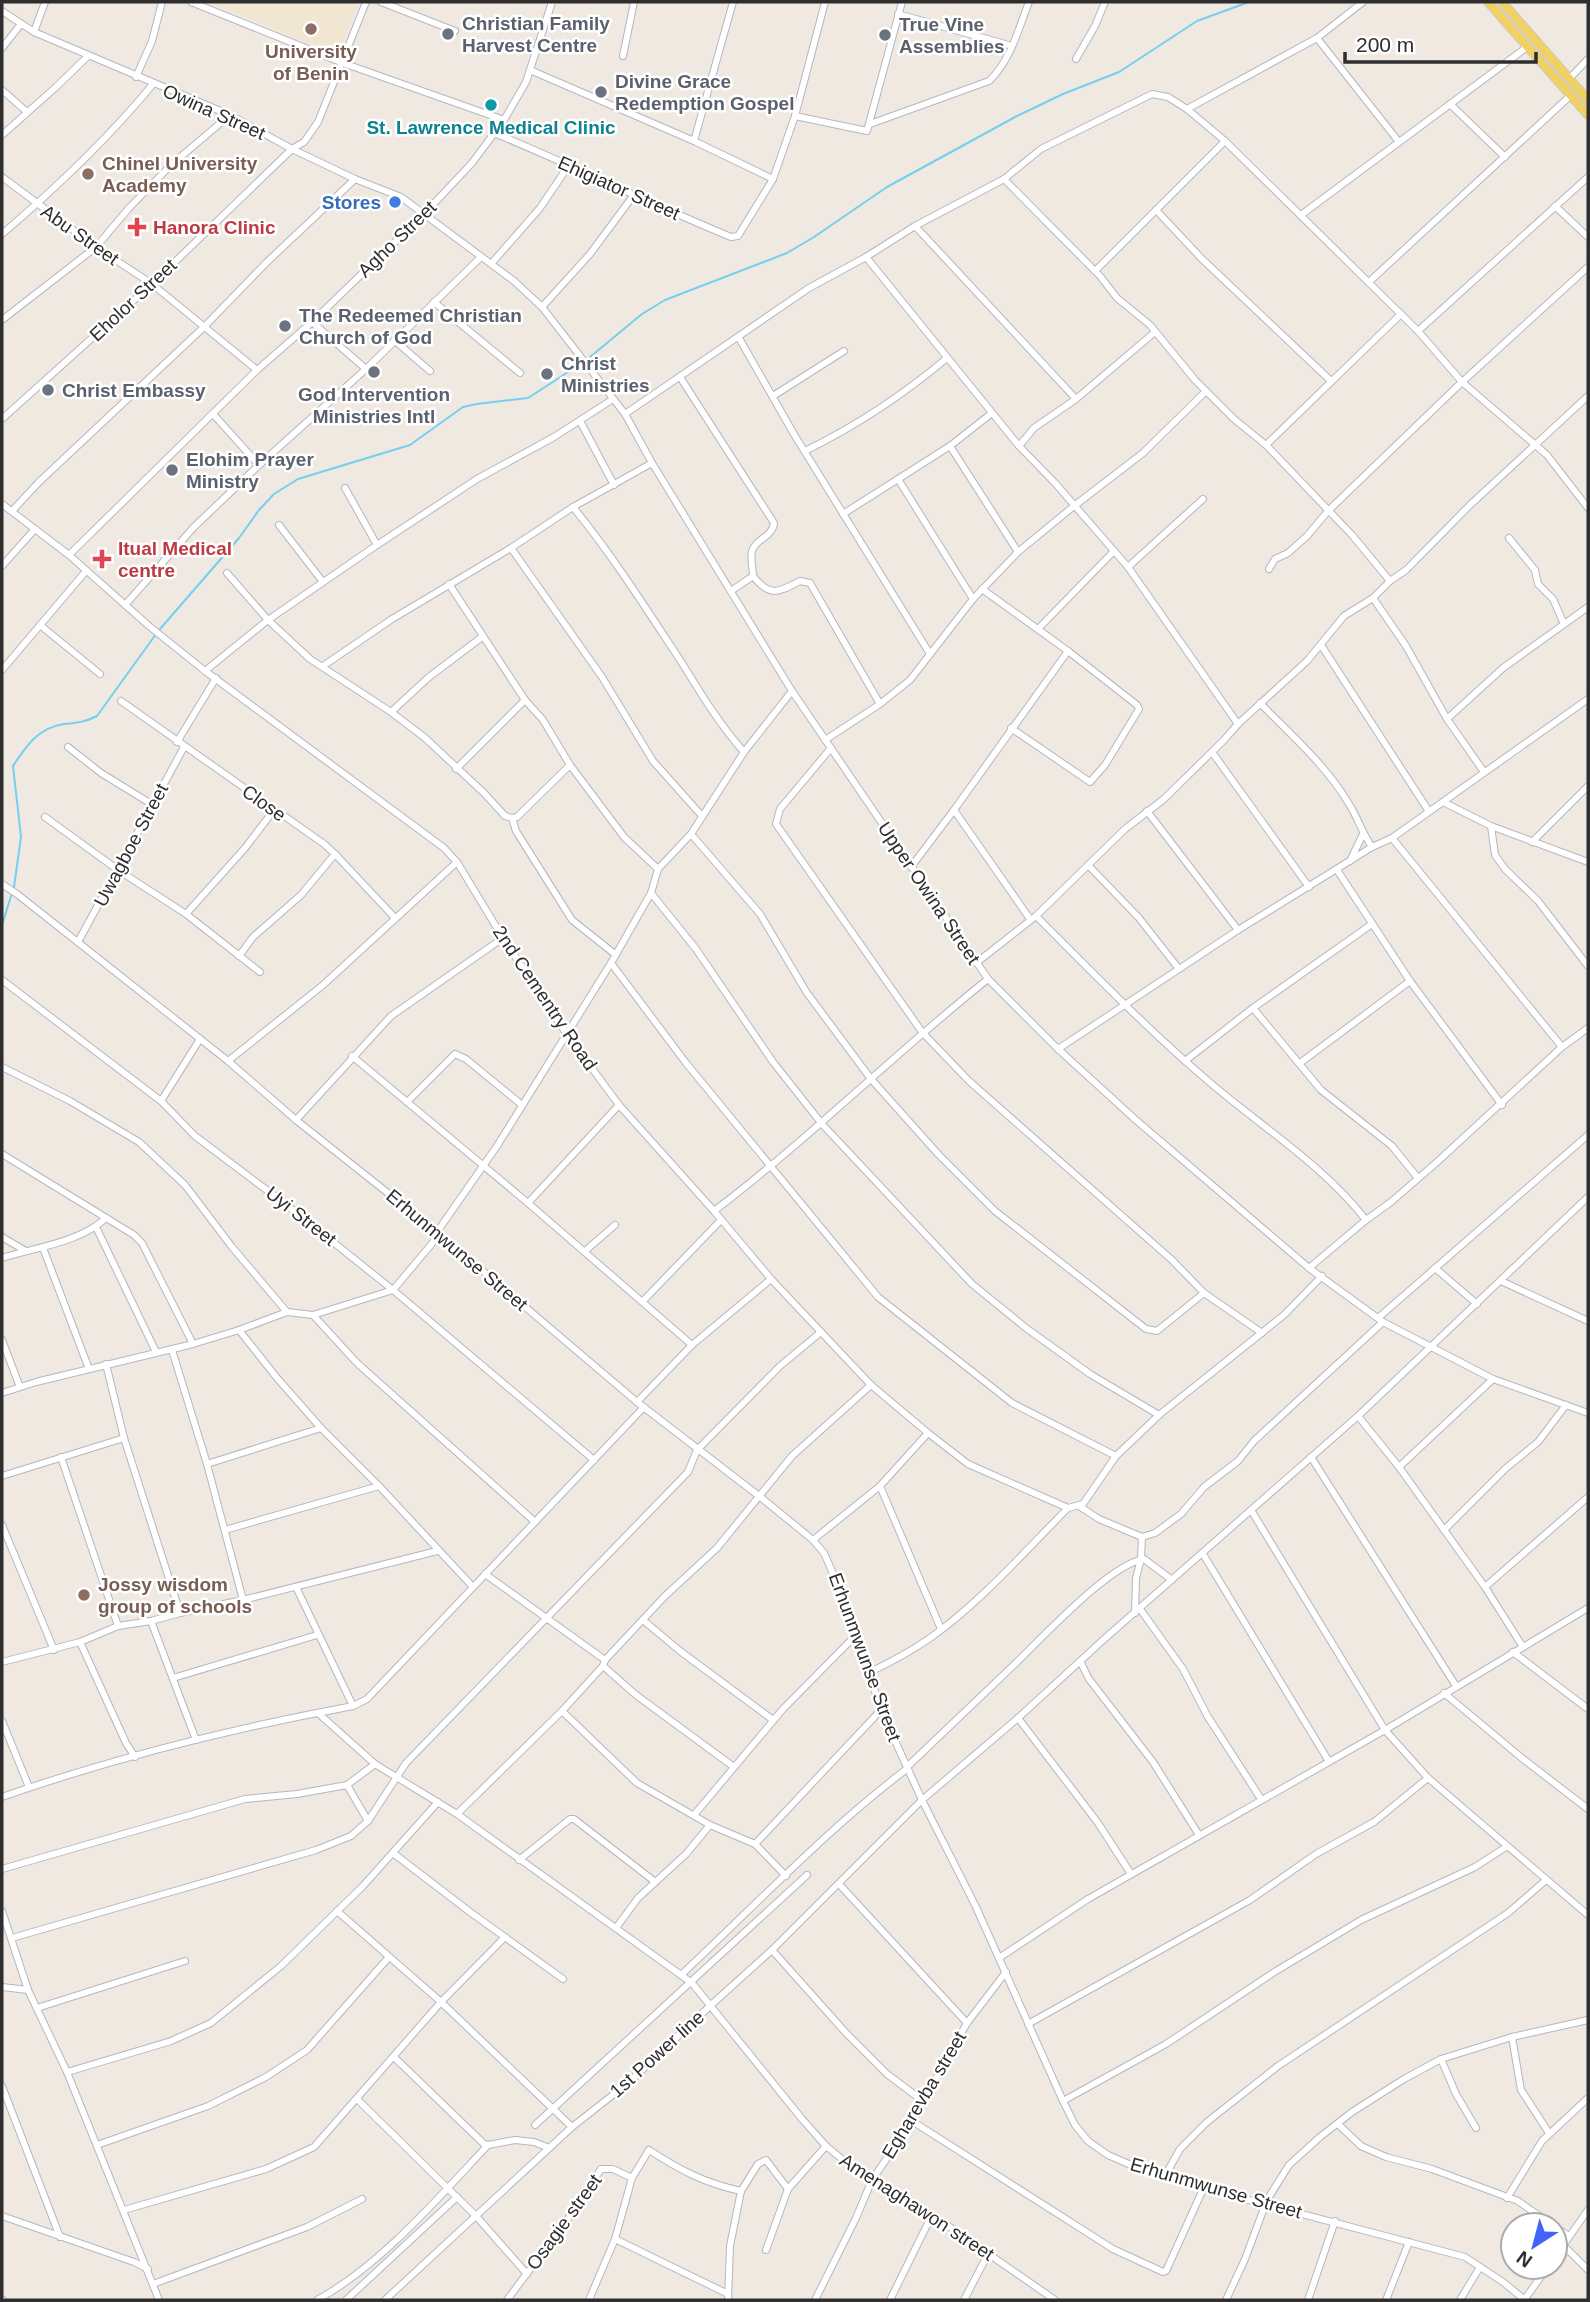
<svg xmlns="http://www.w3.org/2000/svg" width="1590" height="2302" font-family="Arial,sans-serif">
	<rect width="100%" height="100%" fill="#efe9e1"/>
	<!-- education -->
	<polygon fill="#f0e6d1" points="209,2 359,2 338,55"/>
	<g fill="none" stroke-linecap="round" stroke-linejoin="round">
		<!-- stream -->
		<g stroke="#75cff0" stroke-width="2">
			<polyline points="590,357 642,314 665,300 787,253 814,237 887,187 1017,116 1063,94 1119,72 1197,21 1249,2"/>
			<polyline points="160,629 239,538 259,510 274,494 298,479 410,445 463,407 477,404 528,398 579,365"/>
			<path d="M14,887L21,837L13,766C27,745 38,728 64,724C76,723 86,722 97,716L156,634"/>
			<polyline points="2,925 12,893"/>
		</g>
		<!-- minor casing -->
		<g stroke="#b4b7c1" stroke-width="8">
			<g id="minor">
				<polyline points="191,2 343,63 504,120"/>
				<polyline points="381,2 455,31"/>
				<polyline points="2,11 34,32 230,115 292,149 355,179 401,197 514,281 542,307 625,414 652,463 792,691 988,979 1058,1049 1137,1121 1309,1268 1383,1322 1493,1379 1588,1413"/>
				<polyline points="898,14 1012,46"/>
				<polyline points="34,32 45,2"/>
				<polyline points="1317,38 1399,142"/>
				<polyline points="2,48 21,24"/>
				<polyline points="623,56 634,2"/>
				<polyline points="1076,59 1095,26 1105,2"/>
				<polyline points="530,70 694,141 773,179"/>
				<polyline points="136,77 152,41 162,2"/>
				<polyline points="1569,79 1588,59"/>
				<polyline points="2,90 27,112"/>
				<polyline points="1450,104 1505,157"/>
				<polyline points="1187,109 1317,38 1363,2"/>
				<polyline points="795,116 867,131 902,2"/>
				<path d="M870,124L989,81C1011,60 1018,30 1029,2"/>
				<path d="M494,133C574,166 651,204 731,237L738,236L773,179L795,116L825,2"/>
				<polyline points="2,135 56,87 88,56"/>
				<polyline points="694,141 733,2"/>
				<polyline points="2,177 96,247 152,284 257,370"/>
				<polyline points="1004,179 1100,276 1117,298 1150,325 1195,380 1234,419 1266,445 1352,535 1390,581 1373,598 1406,646 1447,719 1484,772"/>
				<polyline points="1555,206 1588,237"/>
				<polyline points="1156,210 1202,259 1331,381"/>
				<polyline points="1301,215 1527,47"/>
				<polyline points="915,226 1076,399"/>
				<path d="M2,234C56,188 108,139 153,84"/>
				<polyline points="866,257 1019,446 1055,483 1128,567"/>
				<polyline points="491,264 540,208 569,165"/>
				<polyline points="1095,271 1225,141"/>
				<polyline points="1369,282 1570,96"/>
				<polyline points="434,302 520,373"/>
				<polyline points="542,307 590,254 633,196"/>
				<polyline points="2,320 96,247 129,208 171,165 230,115"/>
				<polyline points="312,322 366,369"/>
				<polyline points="1418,331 1588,177"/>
				<polyline points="739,338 795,436 930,654"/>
				<polyline points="394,340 430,371"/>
				<path d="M680,377L774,523C772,538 756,538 752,551C750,559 753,568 753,576C770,598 779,592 800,581L810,583L880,704"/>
				<polyline points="773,396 844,351"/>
				<polyline points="213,414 259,465"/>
				<polyline points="625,414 809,288 866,257 915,226 1004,179 1041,149 1152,94 1168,97 1187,109 1225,141 1418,331 1462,382 1547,455 1588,508"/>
				<polyline points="2,419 152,284 292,149 304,142 318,122 366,2"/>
				<polyline points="580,421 614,485"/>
				<polyline points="1266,445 1401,314"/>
				<polyline points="950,446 1018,552"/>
				<polyline points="1019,446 1034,428 1076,399 1155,332"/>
				<path d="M805,451C856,426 903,395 947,358"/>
				<polyline points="898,479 973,599"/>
				<polyline points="345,488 377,545"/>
				<polyline points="1203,499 1128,567 1238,724"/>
				<polyline points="2,504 69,555 149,626 205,671 444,848 457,862 503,938 566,1033 619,1105 714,1211 771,1279 871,1385 928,1433 968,1464 1068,1508"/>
				<path d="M573,507C613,556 647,610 682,663C701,694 720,725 744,752"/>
				<polyline points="12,511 39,482 204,327 267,262 355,179"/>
				<polyline points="843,514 950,446 992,413"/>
				<polyline points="279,525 323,582"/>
				<polyline points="1509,538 1535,570 1538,584 1553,599 1564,624"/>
				<polyline points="511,548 602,677 653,761 702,816"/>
				<polyline points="69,555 257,370 312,322 425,213 472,163 504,120 526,82 552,2"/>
				<polyline points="2,566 35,529"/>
				<polyline points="1269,569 1275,559 1288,553 1307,536 1328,511 1462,382 1588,267"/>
				<polyline points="227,573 268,620 310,659 391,712 424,737 484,793 505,816 512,818"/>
				<polyline points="1390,581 1406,570 1470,505 1588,396"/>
				<polyline points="449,584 525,700 543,720 570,765"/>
				<polyline points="982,589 1068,651 1137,705 1139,709 1105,765 1090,782 1011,728"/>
				<polyline points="731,591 753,576"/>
				<polyline points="125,605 194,527 259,465 366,369 481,257"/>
				<polyline points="40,625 100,674"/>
				<polyline points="1038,629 1114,551"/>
				<polyline points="1321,645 1428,810"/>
				<polyline points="323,666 392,619 511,548 573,507 652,463"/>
				<polyline points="2,670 86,571"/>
				<polyline points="205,671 268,620 377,545 477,479 554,437 613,399"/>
				<polyline points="121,701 324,844 335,854 395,918"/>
				<path d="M1260,703C1291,735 1326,765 1349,804C1358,818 1362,833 1372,847"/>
				<polyline points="391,712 429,677 482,637"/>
				<polyline points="1447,719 1503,668 1588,607"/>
				<polyline points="825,740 880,704 910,680 973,599 1018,552 1074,506 1143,453 1206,391"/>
				<polyline points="177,742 216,678"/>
				<polyline points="68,747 101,773 153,805"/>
				<polyline points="831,748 780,809 776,824 922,1032 969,1081 1172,1260 1204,1293 1262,1333"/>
				<polyline points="1212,752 1309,887"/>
				<polyline points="456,769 525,700"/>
				<polyline points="1443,802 1491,826 1588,862"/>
				<polyline points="954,810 1030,919"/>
				<polyline points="1147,811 1238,930"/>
				<polyline points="45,817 118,870 186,914 260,972"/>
				<polyline points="512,818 517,817 570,765 624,837 658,869"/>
				<polyline points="512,818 516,831 572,920 616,955"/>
				<polyline points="1491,826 1495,855 1505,869 1538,901 1588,966"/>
				<polyline points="691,834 760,914 807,993 871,1079 939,1155 995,1211 1146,1329 1157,1331 1204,1293"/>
				<polyline points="1392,838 1562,1047"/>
				<polyline points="1532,842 1588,786"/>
				<polyline points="1350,861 1363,834"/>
				<polyline points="1088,865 1139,918 1179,969"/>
				<polyline points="911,867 954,810 1068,651"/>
				<polyline points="1337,870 1410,981 1502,1105"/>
				<polyline points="2,884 17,894 228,1061 296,1120 437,1232 637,1402 759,1496 813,1540 824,1553 848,1608 881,1710 922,1800 976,1907 1063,2101 1075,2125 1088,2141 1108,2155 1131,2165 1230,2195 1465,2257 1503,2282 1525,2300"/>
				<polyline points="651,893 696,949 773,1062 822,1124 972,1284 1026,1328 1090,1374 1159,1415"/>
				<polyline points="186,914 245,848 274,810"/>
				<path d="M1036,916C1094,974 1151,1033 1214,1086C1265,1129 1325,1167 1366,1220L1309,1268"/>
				<polyline points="78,942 184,747"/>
				<polyline points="239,956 253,937 301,895 335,854"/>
				<polyline points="611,963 686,1063 878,1297 1012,1403 1116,1456"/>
				<polyline points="976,963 1036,916 1125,829 1164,799 1224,740 1238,724 1307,661 1344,616 1373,598"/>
				<polyline points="2,980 161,1101 195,1136 288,1206 393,1290 594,1460"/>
				<polyline points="1253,1008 1321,1090 1392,1146 1417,1177"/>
				<polyline points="1058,1049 1238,930 1372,847 1392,838 1588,699"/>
				<polyline points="352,1056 528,1203 692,1345"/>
				<polyline points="228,1061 323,985 457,862"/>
				<polyline points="1185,1061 1253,1008 1372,924"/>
				<polyline points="1300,1063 1410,981"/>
				<polyline points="2,1067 70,1101 139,1142 185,1185 232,1247 287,1312"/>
				<polyline points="161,1101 200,1039"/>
				<polyline points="407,1102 455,1054 466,1059 522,1105"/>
				<polyline points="296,1120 391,1016 503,938"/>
				<polyline points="2,1154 134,1235 142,1243 193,1344"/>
				<polyline points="528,1203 619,1105"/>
				<path d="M714,1211C810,1138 894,1054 988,979"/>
				<polyline points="1366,1220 1391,1202 1436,1163 1562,1047 1588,1028"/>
				<polyline points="96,1227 156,1352"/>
				<polyline points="437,1232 497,1146 611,963 651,893 658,869 691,834 744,752 792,691"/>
				<polyline points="2,1237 24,1250"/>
				<polyline points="43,1248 89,1369"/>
				<polyline points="585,1251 615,1225"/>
				<path d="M2,1258C36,1247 79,1243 106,1218"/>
				<polyline points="1435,1268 1477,1304"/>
				<polyline points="1501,1281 1588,1321"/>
				<polyline points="643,1301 720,1221"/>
				<polyline points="313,1315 357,1363 534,1521"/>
				<polyline points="1378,1318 1588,1135"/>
				<polyline points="239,1330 277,1378 321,1428 379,1486 473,1587"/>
				<polyline points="2,1340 20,1387"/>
				<polyline points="172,1350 207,1464 243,1600"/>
				<polyline points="106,1364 124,1438 180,1613"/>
				<polyline points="1493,1379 1399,1467 1485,1587 1523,1647"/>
				<polyline points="2,1393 36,1382 193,1344 239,1330 287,1312 313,1315 393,1290 440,1234"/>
				<polyline points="637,1402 692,1345 771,1279"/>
				<polyline points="1358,1416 1399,1467"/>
				<polyline points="61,1457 118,1626"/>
				<polyline points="1311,1457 1456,1686"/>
				<polyline points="207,1464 321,1428"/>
				<polyline points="2,1476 124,1438"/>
				<polyline points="880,1486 941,1629"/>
				<polyline points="1079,1506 1099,1519 1142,1537 1155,1533 1181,1514 1204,1487 1238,1461 1254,1441 1383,1322"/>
				<polyline points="1251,1510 1385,1730 1428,1778 1588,1915"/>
				<polyline points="2,1525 54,1650"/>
				<polyline points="225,1530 379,1486"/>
				<polyline points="1444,1530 1505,1469 1538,1442 1566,1405"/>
				<polyline points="813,1540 880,1486 928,1433"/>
				<polyline points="1203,1554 1328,1760"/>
				<polyline points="485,1574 605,1660"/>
				<polyline points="296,1587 353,1706"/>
				<polyline points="1485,1587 1588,1497"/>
				<polyline points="1140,1609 1183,1669 1208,1717 1261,1799"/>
				<polyline points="1135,1613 1136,1578 1141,1559 1142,1537"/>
				<polyline points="643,1620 680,1651 773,1720"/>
				<polyline points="151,1621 196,1740"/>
				<polyline points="80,1642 126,1743 135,1757"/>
				<polyline points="1513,1652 1588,1709"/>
				<polyline points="1080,1661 1089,1679 1153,1762 1199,1835"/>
				<polyline points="2,1662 80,1642 118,1626 151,1621 180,1613 243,1600 437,1551"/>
				<polyline points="603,1666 636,1695 734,1767"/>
				<path d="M868,1673C889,1663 910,1652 930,1638C981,1602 1024,1552 1068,1508L1083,1504L1116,1456L1159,1415L1284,1315L1322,1276"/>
				<polyline points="173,1678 317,1635"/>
				<polyline points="1444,1693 1523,1759 1588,1809"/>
				<polyline points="562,1711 637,1783 710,1825 755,1844 881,1710"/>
				<polyline points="318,1713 375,1764 457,1814 692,1983 802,2119 826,2146 848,2164 941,2221 1055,2300"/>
				<polyline points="1018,1718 1098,1823 1131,1874"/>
				<polyline points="2,1721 29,1787"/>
				<path d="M908,1766C944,1732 980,1697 1016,1663C1043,1637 1110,1564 1144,1559L1172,1580"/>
				<polyline points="347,1785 368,1821"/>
				<path d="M2,1797C116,1757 235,1728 353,1706L367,1699L644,1407"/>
				<polyline points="457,1814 562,1711 603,1666 605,1660 665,1596 717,1548 792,1456 871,1385"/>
				<polyline points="694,1815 783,1709 856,1635"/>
				<polyline points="755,1844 786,1876"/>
				<polyline points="393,1853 470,1912 563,1979"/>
				<polyline points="519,1860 570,1819 574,1819 654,1881"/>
				<polyline points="2,1869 245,1799 297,1794 347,1785 375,1764"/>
				<polyline points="839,1884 967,2023"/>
				<polyline points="2,1911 28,1990 67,2072 159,2300"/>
				<polyline points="337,1911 441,2002 572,2127"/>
				<polyline points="616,1928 638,1898 686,1854 710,1825"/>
				<polyline points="12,1938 316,1850 351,1836 368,1821 406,1763 688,1472 697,1450 780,1366 821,1332"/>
				<polyline points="772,1950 846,2033 887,2074 923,2101"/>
				<polyline points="999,1958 1088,1899 1385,1730 1588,1608"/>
				<path d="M681,1975C756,1905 826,1830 908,1768"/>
				<polyline points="2,1987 28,1990"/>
				<polyline points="37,2008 185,1961"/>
				<polyline points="1028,2024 1250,1900 1316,1854 1374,1822 1428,1778"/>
				<polyline points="1512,2037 1521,2090 1549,2133"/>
				<polyline points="394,2057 484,2144 488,2145 515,2140 534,2142 549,2148"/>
				<polyline points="1441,2059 1456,2094 1476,2128"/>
				<polyline points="67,2072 171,2041 211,2023 281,1966 363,1886 438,1802"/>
				<polyline points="2,2086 60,2237"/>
				<polyline points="357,2099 476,2216 527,2274"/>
				<polyline points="1063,2101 1166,2044 1276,1971 1361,1920 1475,1867 1506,1847"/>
				<polyline points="912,2121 1113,2249 1163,2272 1166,2271 1204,2187"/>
				<polyline points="1338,2124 1361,2146 1386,2157 1432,2169 1518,2201 1552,2225"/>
				<polyline points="535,2125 807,1875"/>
				<polyline points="97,2145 208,2106 266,2077 307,2050 389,1957"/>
				<polyline points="1165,2176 1180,2149 1207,2122 1278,2066 1508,1913 1546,1880"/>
				<polyline points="741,2191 758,2164 766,2160 788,2189"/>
				<polyline points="1507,2198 1542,2141 1588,2098"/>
				<polyline points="124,2210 266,2169 314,2147 441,2002 505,1937"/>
				<polyline points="2,2216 134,2262 148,2269"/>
				<polyline points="1555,2227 1569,2236"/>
				<polyline points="615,2239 728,2294"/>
				<polyline points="1563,2245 1588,2270"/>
				<polyline points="766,2250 788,2189 826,2146"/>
				<polyline points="1555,2257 1588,2210"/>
				<polyline points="153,2284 307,2227 362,2199"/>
				<polyline points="2,2300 3,2300"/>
				<path d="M317,2300C380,2266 439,2197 488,2145"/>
				<polyline points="346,2300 457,2197"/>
				<polyline points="385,2300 572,2127 628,2083 711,2005 772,1950 922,1800 1018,1718 1102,1641 1358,1416 1588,1197"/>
				<polyline points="507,2300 573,2212 601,2169 613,2169 632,2178"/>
				<path d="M589,2300L615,2239L632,2178L649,2150C680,2170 704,2183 741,2191L730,2246L728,2300"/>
				<polyline points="815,2300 856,2218 872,2180 912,2121 967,2023 1006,1972"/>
				<polyline points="890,2300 932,2215"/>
				<polyline points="964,2300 988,2254"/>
				<polyline points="1226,2300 1245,2259 1267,2200 1289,2165 1320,2137 1352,2112 1404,2079 1441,2059 1512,2037 1588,2020"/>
				<polyline points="1308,2300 1335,2221"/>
				<polyline points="1386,2300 1409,2242"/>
				<polyline points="1460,2300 1480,2267"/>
				<polyline points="1524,2300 1548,2267"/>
			</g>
		</g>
		<!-- major casing -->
		<g stroke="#c9c9c9" stroke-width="10">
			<g id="major">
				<polyline points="1488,2 1588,115"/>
				<polyline points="1502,2 1588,100"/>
			</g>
		</g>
		<!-- minor -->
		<use href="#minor" stroke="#fff" stroke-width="6"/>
		<!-- major -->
		<use href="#major" stroke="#f2d163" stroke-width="8"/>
	</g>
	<!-- markers -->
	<g fill="#8d6e63" stroke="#fff" stroke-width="2.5">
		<circle cx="311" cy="29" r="7"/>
		<circle cx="88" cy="174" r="7"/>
		<circle cx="84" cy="1595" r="7"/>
	</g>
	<g fill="#6b7280" stroke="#fff" stroke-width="2.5">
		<circle cx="448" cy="34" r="7"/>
		<circle cx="885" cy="35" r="7"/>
		<circle cx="601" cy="92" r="7"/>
		<circle cx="285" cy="326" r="7"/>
		<circle cx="374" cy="372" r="7"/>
		<circle cx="547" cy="374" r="7"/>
		<circle cx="48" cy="390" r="7"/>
		<circle cx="172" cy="470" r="7"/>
	</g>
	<circle fill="#0f9aa8" stroke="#fff" stroke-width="2.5" cx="491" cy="105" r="7"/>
	<circle fill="#3f7fe0" stroke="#fff" stroke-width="2.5" cx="395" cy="202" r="7"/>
	<g fill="#e0444e" stroke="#fff" stroke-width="2.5">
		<path d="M133.5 216.5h7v7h7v7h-7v7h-7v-7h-7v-7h7z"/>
		<path d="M98.5 548.5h7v7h7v7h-7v7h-7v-7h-7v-7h7z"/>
	</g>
	<g text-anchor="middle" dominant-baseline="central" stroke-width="5" stroke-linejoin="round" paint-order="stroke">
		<!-- worship labels -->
		<g font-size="19" font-weight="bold" fill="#5b616d" stroke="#fff" text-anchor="start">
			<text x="462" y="23">Christian Family<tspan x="462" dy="22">Harvest Centre</tspan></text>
			<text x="899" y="24">True Vine<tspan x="899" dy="22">Assemblies</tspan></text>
			<text x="615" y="81">Divine Grace<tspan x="615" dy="22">Redemption Gospel</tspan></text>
			<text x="299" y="315">The Redeemed Christian<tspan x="299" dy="22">Church of God</tspan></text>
			<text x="561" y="363">Christ<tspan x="561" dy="22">Ministries</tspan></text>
			<text x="62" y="390">Christ Embassy</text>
			<text x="374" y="394" text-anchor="middle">God Intervention<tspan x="374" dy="22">Ministries Intl</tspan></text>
			<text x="186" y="459">Elohim Prayer<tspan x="186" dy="22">Ministry</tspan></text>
		</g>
		<!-- education labels -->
		<g font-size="19" font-weight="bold" fill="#785e54" stroke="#fff" text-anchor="start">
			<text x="311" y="51" text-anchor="middle">University<tspan x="311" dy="22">of Benin</tspan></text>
			<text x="102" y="163">Chinel University<tspan x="102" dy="22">Academy</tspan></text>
			<text x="98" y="1584">Jossy wisdom<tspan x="98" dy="22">group of schools</tspan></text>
		</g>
		<!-- street labels -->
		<g font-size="19" fill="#2e2e2e" stroke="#fff">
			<text transform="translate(214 112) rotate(24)">Owina Street</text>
			<text transform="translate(619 188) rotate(24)">Ehigiator Street</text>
			<text transform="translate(80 235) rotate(35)">Abu Street</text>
			<text transform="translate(397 239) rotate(-44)">Agho Street</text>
			<text transform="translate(133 300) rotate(-43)">Eholor Street</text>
			<text transform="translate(264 803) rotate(35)">Close</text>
			<text transform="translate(131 845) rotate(-62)">Uwagboe Street</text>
			<text transform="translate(929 893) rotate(56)">Upper Owina Street</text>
			<text transform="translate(545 998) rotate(56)">2nd Cementry Road</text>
			<text transform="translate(301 1216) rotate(38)">Uyi Street</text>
			<text transform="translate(457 1250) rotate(40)">Erhunmwunse Street</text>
			<text transform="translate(865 1657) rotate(70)">Erhunmwunse Street</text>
			<text transform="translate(657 2054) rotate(-42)">1st Power line</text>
			<text transform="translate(924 2095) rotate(-59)">Egharevba street</text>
			<text transform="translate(1216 2188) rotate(16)">Erhunmwunse Street</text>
			<text transform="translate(917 2207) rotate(33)">Amenaghawon street</text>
			<text transform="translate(564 2222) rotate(-54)">Osagie street</text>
		</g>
		<!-- culture labels -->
		<g font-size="19" font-weight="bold" fill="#0d838f" stroke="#fff">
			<text x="491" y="127">St. Lawrence Medical Clinic</text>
		</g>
		<!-- shop labels -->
		<g font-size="19" font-weight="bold" fill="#366cbe" stroke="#fff" text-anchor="end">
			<text x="381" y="202">Stores</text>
		</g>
		<!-- health labels -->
		<g font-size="19" font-weight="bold" fill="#be3a42" stroke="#fff" text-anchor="start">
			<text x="153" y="227">Hanora Clinic</text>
			<text x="118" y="548">Itual Medical<tspan x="118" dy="22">centre</tspan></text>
		</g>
	</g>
	<!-- border -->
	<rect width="1590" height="2302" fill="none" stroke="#2e2e2e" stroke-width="7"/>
	<!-- north arrow -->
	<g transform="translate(1534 2246) rotate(216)"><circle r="33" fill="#ffffff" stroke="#ababab" stroke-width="2"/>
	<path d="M0-5L12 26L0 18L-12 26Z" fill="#4264fb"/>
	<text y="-10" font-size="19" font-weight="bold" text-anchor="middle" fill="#2e2e2e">N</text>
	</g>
	<!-- scale -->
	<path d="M1345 52v10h191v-10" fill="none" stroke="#2e2e2e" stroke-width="3.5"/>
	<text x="1356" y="52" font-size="21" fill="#2e2e2e" stroke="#ffffff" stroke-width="5" paint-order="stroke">200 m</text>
</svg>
